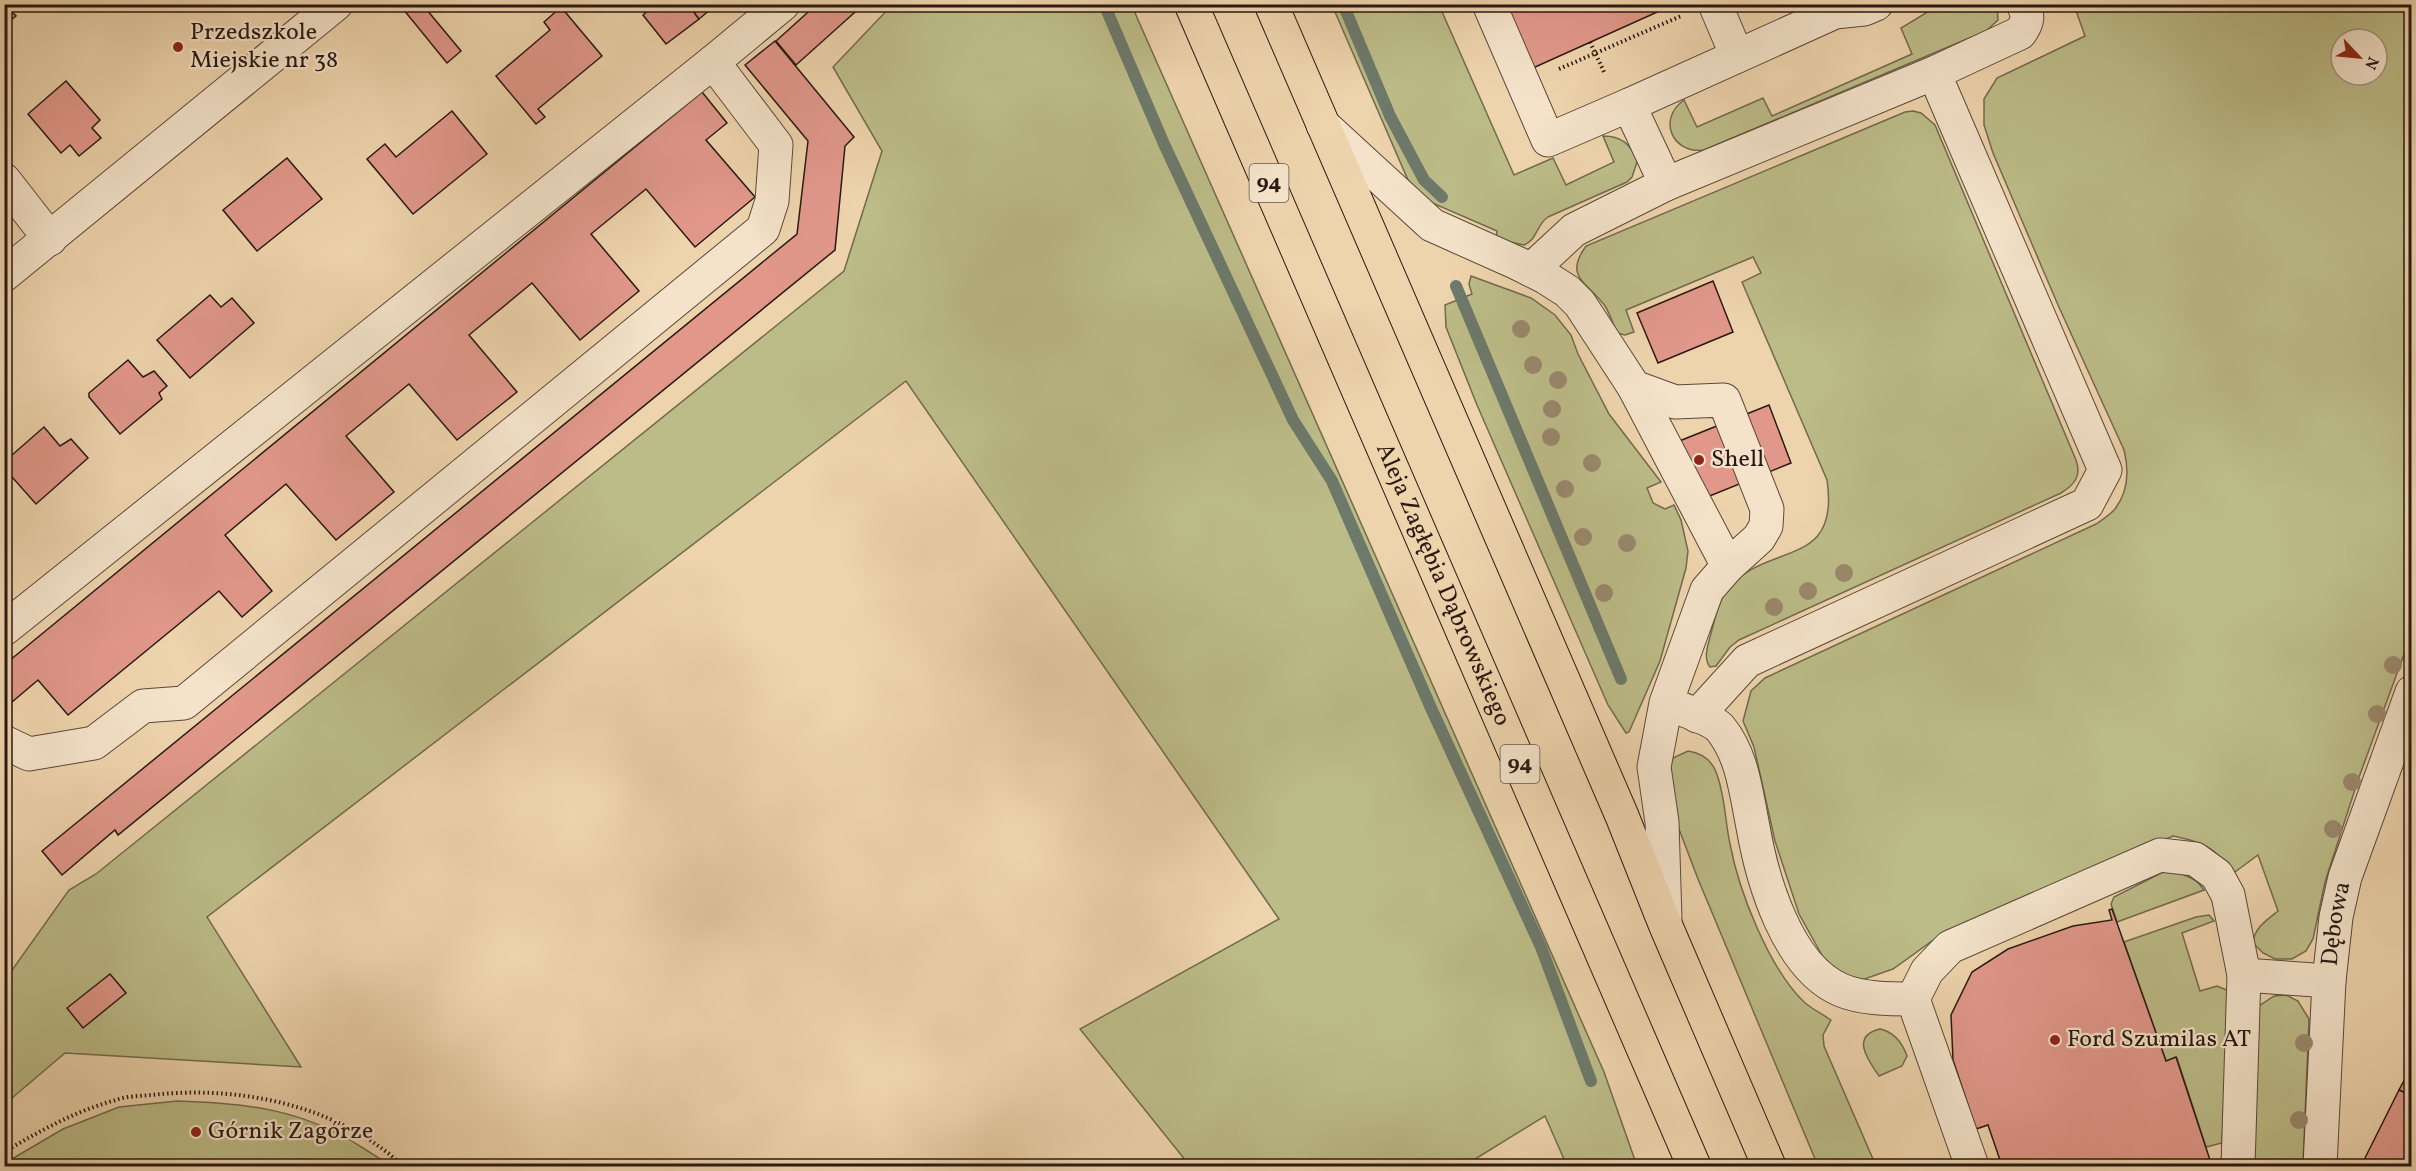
<svg xmlns="http://www.w3.org/2000/svg" width="2416" height="1171" font-family="Vollkorn,serif">
	<rect width="100%" height="100%" fill="#eed4ad"/>
	<filter id="stains"><feTurbulence type="fractalNoise" baseFrequency=".00333" numOctaves="4"/><feColorMatrix values="0 0 0 0 .2 0 0 0 0 .09 0 0 0 0 .02 0 0 0 .5 -.17"/></filter>
	<radialGradient id="worn" r=".72"><stop offset=".6" stop-color="#630" stop-opacity="0"/><stop offset="1" stop-color="#630" stop-opacity=".3"/></radialGradient>
	<!-- green -->
	<g fill="#bcbc88" stroke="#726a4e" stroke-width="1.5" fill-rule="evenodd">
		<polygon points="1131,4 1604,1072 1637,1166 1567,1166 1545,1116 1464,1166 1190,1166 1080,1029 1279,919 906,381 207,917 301,1067 65,1053 5,1104 5,980 69,890 96,874 844,271 882,151 833,67 892,5"/>
		<path d="M1332,5H1439L1514,175L1553,158L1566,185L1614,162L1603,136C1622,136 1629,144 1638,159L1632,177L1627,182L1548,217C1536,225 1538,239 1524,245L1496,239L1497,231L1423,199L1408,180Z"/>
		<path d="M1939,5H1997L1998,20L1986,31L1704,150C1672,154 1657,119 1684,100L1697,127L1763,98L1772,116L1912,54L1901,28Z"/>
		<path d="M2074,5H2411V635L2358,780L2325,882L2313,939L2306,951L2292,959H2275L2263,953L2253,943C2254,928 2267,920 2278,911L2258,855L2235,872C2226,868 2225,861 2218,855C2206,843 2190,840 2173,836L1946,931L1893,969L1856,982L1840,973L1823,957L1799,914L1775,841L1754,747L1743,721L1751,691L1765,678L2096,524C2102,520 2110,515 2115,509C2128,492 2129,470 2124,450L2058,305L1993,153L1984,125V99L1997,78L2085,36ZM2341,39H2377V75H2341Z"/>
		<path d="M1913,111L1921,113L1935,125L2076,460C2082,476 2074,485 2061,493L1739,640L1730,647L1716,666L1710,667C1703,658 1708,646 1710,637C1714,623 1717,605 1725,593C1762,539 1841,573 1827,480L1742,282L1761,273L1753,257L1626,310L1634,332L1625,335L1617,333C1613,324 1610,314 1605,306C1588,282 1563,278 1586,246L1905,112Z"/>
		<polygon points="1471,276 1531,298 1555,315 1571,335 1578,354 1609,414 1661,482 1647,488 1653,503 1665,509 1674,505 1681,520 1688,551 1686,568 1660,661 1629,732 1626,733 1608,705 1477,405 1446,327 1445,305 1472,294 1469,284"/>
		<path d="M1688,751C1701,753 1711,759 1716,772C1725,794 1725,821 1730,844C1739,892 1769,968 1804,1002C1812,1009 1822,1014 1831,1020L1823,1035L1824,1046L1876,1166H1818L1698,879L1679,829L1671,800L1670,767L1673,758Z"/>
		<path d="M2163,872C2178,872 2195,876 2204,890L2117,922L2111,904L2114,897Z"/>
		<polygon points="2209,915 2214,921 2182,933 2200,991 2217,986 2229,991 2222,1143 2206,1147 2177,1058 2166,1061 2124,942 2196,917"/>
		<polygon points="2286,995 2298,1001 2309,1019 2303,1166 2248,1166 2256,1008 2274,996"/>
		<path d="M1880,1029C1894,1032 1902,1042 1907,1056L1902,1066L1879,1076C1868,1060 1850,1036 1880,1029Z"/>
		<path d="M177,1101C246,1103 303,1109 363,1148C372,1154 382,1159 390,1166H5V1163L63,1129L119,1107Z"/>
	</g>
	<g fill="none" stroke-linecap="round" stroke-linejoin="round">
		<!-- stream -->
		<g stroke="#6d796b" stroke-width="12">
			<polyline points="1104,4 1164,144 1293,420 1332,481 1431,708 1541,947 1591,1081"/>
			<polyline points="1343,4 1390,116 1424,180 1442,197"/>
			<polyline points="1456,286 1621,679"/>
		</g>
	</g>
	<!-- building -->
	<g fill="#e1988b" stroke="#291913" stroke-width="1.5">
		<polygon points="4,4 16,16 4,25"/>
		<polygon points="399,4 422,4 461,51 447,63"/>
		<polygon points="656,4 688,4 699,19 666,44 643,15"/>
		<polygon points="688,4 717,4 699,19"/>
		<polygon points="817,4 864,4 796,65 776,41"/>
		<polygon points="1505,4 1675,4 1533,68"/>
		<polygon points="561,7 602,56 538,109 545,117 536,124 496,76 550,30 544,22"/>
		<polygon points="775,41 854,137 845,146 835,250 118,835 115,830 62,875 42,851 797,234 808,141 745,65"/>
		<polygon points="66,81 100,120 92,128 101,138 79,156 70,145 61,153 28,114"/>
		<polygon points="702,92 727,123 706,140 755,197 695,247 646,189 591,234 639,291 580,340 532,283 469,335 517,392 457,440 409,384 346,436 394,492 336,540 286,484 225,535 272,591 242,617 219,591 68,715 38,680 12,702 4,694 4,665"/>
		<polygon points="452,111 487,154 413,214 367,159 385,144 396,157"/>
		<polygon points="287,158 322,199 257,251 223,210"/>
		<polygon points="1713,281 1733,332 1658,363 1637,313"/>
		<polygon points="210,295 221,307 232,298 254,323 190,378 157,340"/>
		<polygon points="128,360 143,377 154,371 167,386 159,393 162,399 120,434 89,397 89,393"/>
		<polygon points="1769,405 1791,463 1680,508 1657,450"/>
		<polygon points="44,427 60,446 71,439 88,458 36,504 4,468 4,462"/>
		<polygon points="2112,909 2166,1061 2176,1057 2212,1166 2002,1166 1988,1125 1976,1129 1953,1060 1951,1015 1972,972 2008,949 2073,926 2112,920 2109,910"/>
		<polygon points="110,974 126,993 83,1028 67,1008"/>
		<polygon points="2412,1066 2412,1096 2399,1090"/>
		<polygon points="2399,1090 2412,1096 2412,1166 2373,1166 2363,1162"/>
		<polygon points="1010,1160 1015,1166 1001,1166"/>
	</g>
	<g fill="none" stroke-linecap="round" stroke-linejoin="round">
		<!-- minor casing -->
		<g stroke="#5a483a" stroke-width="35">
			<g id="minor">
				<polyline points="1489,4 1548,140 1629,105"/>
				<polyline points="1715,4 1737,56"/>
				<polyline points="713,62 783,4"/>
				<path d="M1934,73L2020,33C2028,22 2029,16 2023,4"/>
				<polyline points="1323,125 1432,225 1517,263 1545,277 1567,291 1580,304 1634,387 1675,402 1724,400 1767,509 1766,526 1759,538 1728,566 1707,590 1666,703 1654,767 1662,822 1665,919"/>
				<polyline points="4,180 50,239"/>
				<polyline points="1666,184 1629,105 1835,12 1864,9 1876,4"/>
				<polyline points="1531,270 1574,230 1666,184 1934,73 2105,470 2087,504 1747,661 1697,716"/>
				<polyline points="4,275 336,4"/>
				<polyline points="1634,387 1728,566"/>
				<polyline points="4,629 713,62 776,145 772,201 763,229 184,703 143,706 94,743 29,754 4,742"/>
				<path d="M1679,708C1691,713 1711,719 1720,728C1743,756 1746,793 1753,827C1762,879 1787,967 1841,990C1862,999 1890,999 1913,999"/>
				<polyline points="2244,975 2329,981"/>
				<polyline points="1972,1166 1913,999 1927,971 1950,947 2160,855 2195,859 2217,875 2228,895 2244,975 2238,1166"/>
				<path id="s1" d="M2320,1166L2329,981L2336,917L2345,877L2412,692"/>
			</g>
		</g>
		<!-- major casing -->
		<g stroke="#291913" stroke-width="35">
			<g id="major">
				<path id="s2" d="M1191,4L1694,1166"/>
				<polyline points="1271,4 1622,816 1665,924 1769,1166"/>
			</g>
		</g>
		<!-- path -->
		<g stroke="#291913" stroke-width="4" stroke-dasharray="1.5 3" stroke-linecap="butt">
			<polyline points="1590,42 1605,74"/>
			<polyline points="1559,69 1681,16"/>
			<path d="M4,1152C40,1131 75,1111 116,1100C127,1096 140,1096 152,1095C239,1085 338,1105 403,1166"/>
		</g>
		<!-- minor -->
		<use href="#minor" stroke="#f4e3ca" stroke-width="33"/>
		<!-- major -->
		<use href="#major" stroke="#eed4ad" stroke-width="33"/>
	</g>
	<!-- trees -->
	<g fill="#9a886c">
		<circle cx="1521" cy="329" r="9"/>
		<circle cx="1533" cy="365" r="9"/>
		<circle cx="1558" cy="380" r="9"/>
		<circle cx="1552" cy="409" r="9"/>
		<circle cx="1551" cy="437" r="9"/>
		<circle cx="1592" cy="463" r="9"/>
		<circle cx="1565" cy="489" r="9"/>
		<circle cx="1583" cy="537" r="9"/>
		<circle cx="1627" cy="543" r="9"/>
		<circle cx="1844" cy="573" r="9"/>
		<circle cx="1808" cy="591" r="9"/>
		<circle cx="1604" cy="593" r="9"/>
		<circle cx="1774" cy="607" r="9"/>
		<circle cx="2393" cy="665" r="9"/>
		<circle cx="2377" cy="714" r="9"/>
		<circle cx="2352" cy="782" r="9"/>
		<circle cx="2333" cy="829" r="9"/>
		<circle cx="2304" cy="1043" r="9"/>
		<circle cx="2299" cy="1120" r="9"/>
	</g>
	<!-- markers -->
	<g fill="#8f2418" stroke="#f4e3ca" stroke-width="2">
		<circle cx="178" cy="47" r="6"/>
		<circle cx="1699" cy="460" r="6"/>
		<circle cx="2055" cy="1040" r="6"/>
		<circle cx="196" cy="1132" r="6"/>
	</g>
	<g text-anchor="middle" dominant-baseline="central" stroke-width="4.5" stroke-linejoin="round" paint-order="stroke">
		<!-- shield labels -->
		<g fill="#f4e3ca" stroke="#66564a" stroke-width="1.5">
			<rect x="1249.5" y="164" width="39" height="38" rx="4.5"/>
			<rect x="1500.5" y="745" width="39" height="38" rx="4.5"/>
		</g>
		<g font-size="22" font-weight="bold" fill="#291913">
			<text x="1269" y="183">94</text>
			<text x="1520" y="764">94</text>
		</g>
		<!-- poi labels -->
		<g font-size="24" fill="#291913" stroke="#f4e3ca" text-anchor="start">
			<text x="190" y="33">Przedszkole<tspan x="190" dy="28">Miejskie nr 38</tspan></text>
			<text x="1711" y="460">Shell</text>
			<text x="2067" y="1040">Ford Szumilas AT</text>
			<text x="208" y="1132">Górnik Zagórze</text>
		</g>
		<!-- street labels -->
		<g font-size="24" fill="#291913" stroke="#f4e3ca">
			<text stroke="none"><textPath href="#s2" startOffset="633">Aleja Zagłębia Dąbrowskiego</textPath></text>
			<text stroke="none"><textPath href="#s1" startOffset="243">Dębowa</textPath></text>
		</g>
	</g>
	<!-- margin -->
	<rect width="2416" height="1171" fill="none" stroke="#eed4ad" stroke-width="24"/>
	<rect x="6" y="6" width="2404" height="1159" fill="none" stroke="#291913" stroke-width="3"/>
	<rect x="12" y="12" width="2392" height="1147" fill="none" stroke="#291913" stroke-width="1.5"/>
	<!-- north arrow -->
	<g transform="translate(2359 57) rotate(116)"><circle r="28" fill="#f4e3ca" stroke="#a39281" stroke-width="1.5"/>
	<path d="M0-4.5L10 22L0 15L-10 22Z" fill="#8f2418"/>
	<text y="-9" font-size="16" font-weight="bold" text-anchor="middle" fill="#291913">N</text>
	</g>
	<rect width="100%" height="100%" filter="url(#stains)"/>
	<rect width="100%" height="100%" fill="url(#worn)"/>
</svg>
